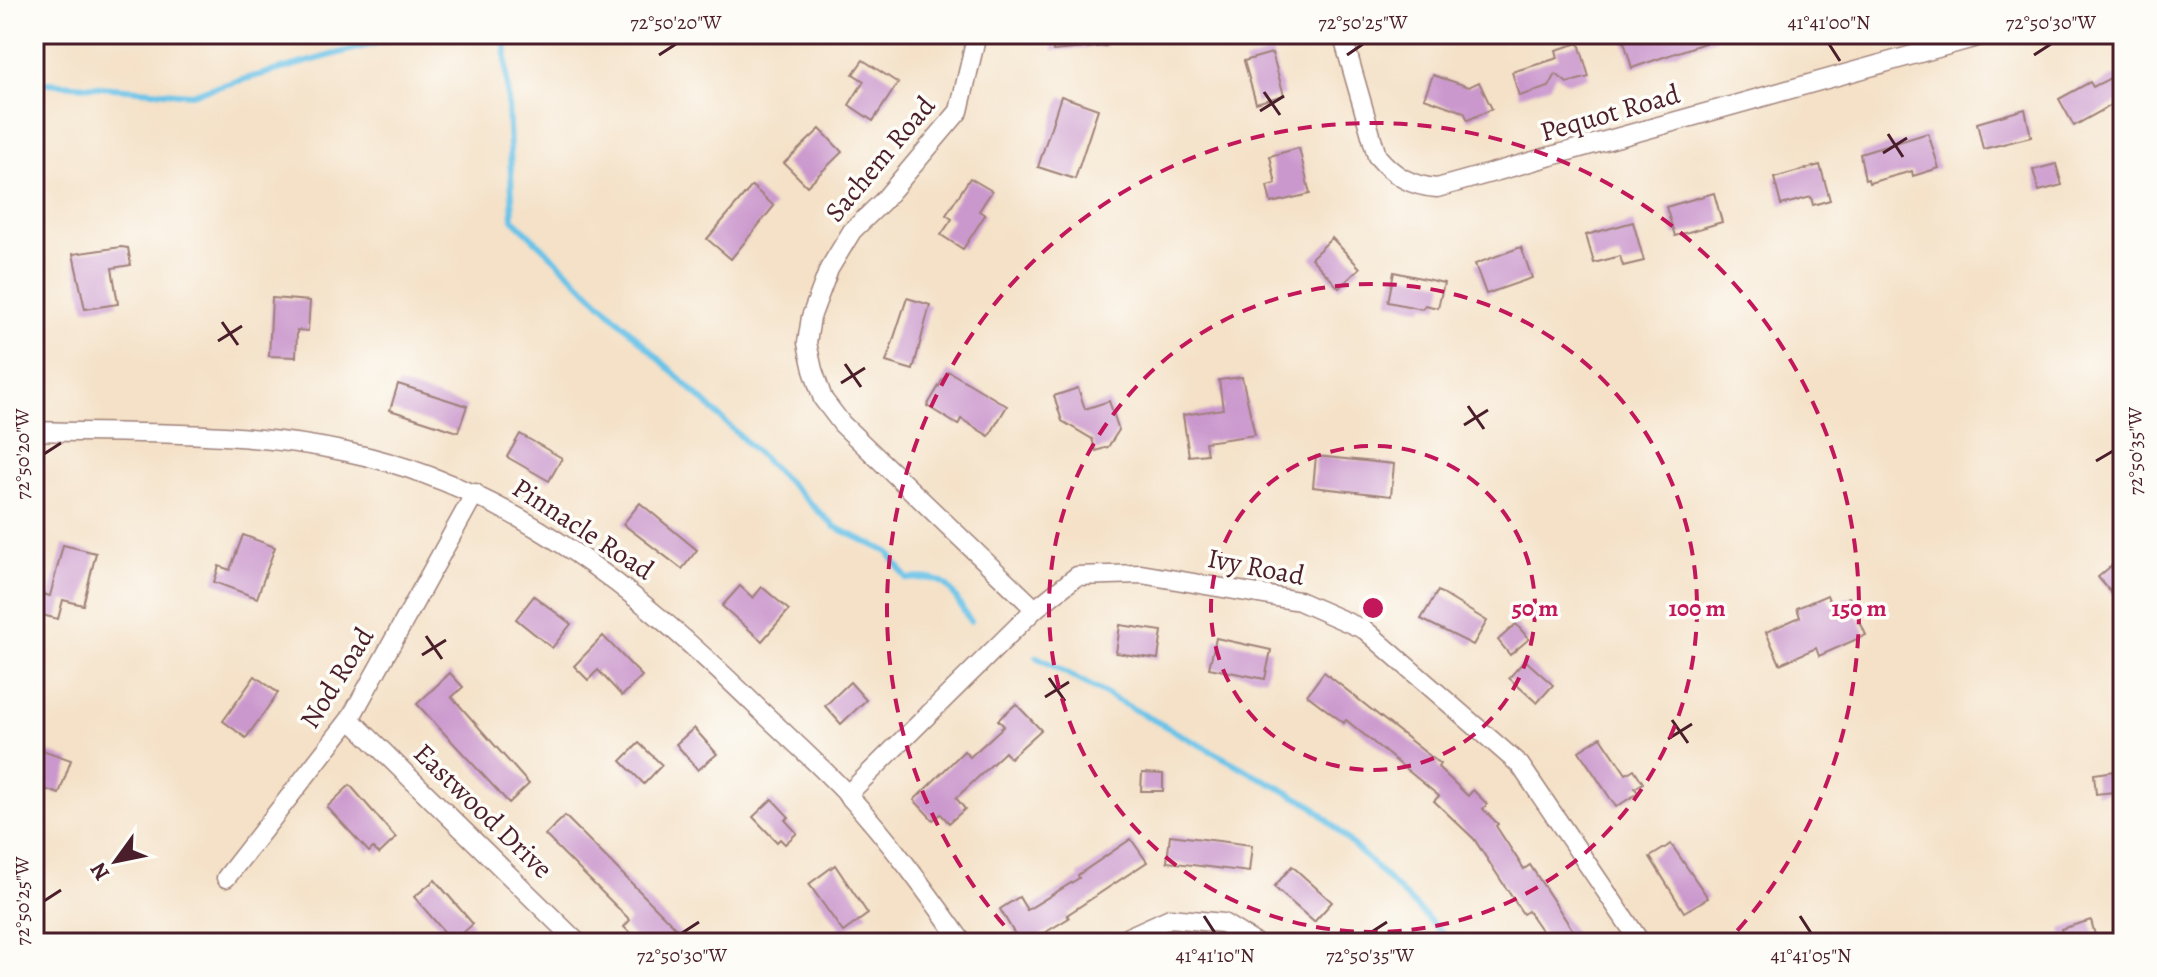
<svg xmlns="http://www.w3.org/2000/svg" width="2157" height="977" font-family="Alegreya,serif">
	<rect width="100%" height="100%" fill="#fdfcf7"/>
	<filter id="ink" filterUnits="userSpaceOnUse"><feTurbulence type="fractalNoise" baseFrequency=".0125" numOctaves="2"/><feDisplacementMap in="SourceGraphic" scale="16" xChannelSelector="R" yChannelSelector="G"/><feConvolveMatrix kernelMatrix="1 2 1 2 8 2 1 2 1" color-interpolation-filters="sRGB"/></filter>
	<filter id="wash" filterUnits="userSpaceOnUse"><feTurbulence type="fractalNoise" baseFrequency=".006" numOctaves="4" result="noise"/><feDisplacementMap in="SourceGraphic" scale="32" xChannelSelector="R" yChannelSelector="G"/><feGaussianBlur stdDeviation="1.8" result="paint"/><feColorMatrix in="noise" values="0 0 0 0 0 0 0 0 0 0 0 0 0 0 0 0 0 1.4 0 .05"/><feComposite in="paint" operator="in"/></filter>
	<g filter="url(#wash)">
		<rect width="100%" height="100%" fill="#f4e1c7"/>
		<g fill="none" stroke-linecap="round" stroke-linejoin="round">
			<!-- stream -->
			<g stroke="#6ac3e8" stroke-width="6">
				<path d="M505,34L513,219L835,527L888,552L907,579C950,574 949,589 970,621"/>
				<polyline points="34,82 191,94 408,34"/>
				<polyline points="1037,657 1313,806 1453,943"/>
			</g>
		</g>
		<g id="blocks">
			<!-- building -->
			<g fill="#cb98cd">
				<polygon points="1051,34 1105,34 1106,46 1053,51"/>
				<polygon points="1651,34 1715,34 1716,39 1632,68 1624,41"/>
				<polygon points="1579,43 1589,77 1567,83 1556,74 1549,87 1519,96 1512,72 1558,58 1556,50"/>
				<polygon points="1272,53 1284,95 1256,103 1244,61"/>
				<polygon points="863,60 898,83 873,121 849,105 864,81 853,74"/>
				<polygon points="1433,75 1469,87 1479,82 1492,109 1468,120 1464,112 1424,98"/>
				<polygon points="2116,75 2123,88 2123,99 2074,126 2059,99 2090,82 2093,87"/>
				<polygon points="1061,96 1098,109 1075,179 1038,167"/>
				<polygon points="2025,109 2031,137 1983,149 1977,123"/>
				<polygon points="820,129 842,152 807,186 784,163"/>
				<polygon points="1928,133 1939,168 1913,176 1912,171 1869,183 1868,179 1865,180 1860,154"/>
				<polygon points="1299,148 1310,194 1271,203 1267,186 1276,184 1270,156"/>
				<polygon points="2056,164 2062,185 2039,191 2033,170"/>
				<polygon points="1820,165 1830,200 1813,205 1811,197 1781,205 1774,178"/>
				<polygon points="970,178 992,191 979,211 985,215 963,249 941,235 952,219 946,215"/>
				<polygon points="752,186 774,206 731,259 707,239"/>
				<polygon points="1714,193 1722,222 1675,236 1666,207"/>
				<polygon points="1633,222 1644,261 1623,266 1620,256 1594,263 1586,235"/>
				<polygon points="1332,238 1360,268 1339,288 1311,258"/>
				<polygon points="121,247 128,248 131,265 112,268 118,304 85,309 73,254"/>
				<polygon points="1521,247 1532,278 1486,294 1475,264"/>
				<polygon points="1394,272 1444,283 1438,308 1425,305 1422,309 1388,302"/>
				<polygon points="272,298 310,301 308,331 297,330 296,357 269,356"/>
				<polygon points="907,298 930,305 913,370 886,362"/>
				<polygon points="948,371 1007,406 989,436 961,419 958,425 927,406"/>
				<polygon points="1242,377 1255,435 1205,442 1207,454 1189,456 1183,415 1223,409 1219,380"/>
				<polygon points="398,384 467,406 458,432 390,410"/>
				<polygon points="1078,388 1085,409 1109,401 1119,430 1108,447 1096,451 1092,439 1062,421 1054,396"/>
				<polygon points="520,434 562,458 549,481 507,457"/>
				<polygon points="1316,456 1394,464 1391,496 1313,487"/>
				<polygon points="640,503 697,550 682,569 623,524"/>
				<polygon points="243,535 275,547 257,598 214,582 219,566 230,570"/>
				<polygon points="63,545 96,553 83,605 63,600 58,619 38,614 43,594 50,596"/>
				<polygon points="2123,556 2123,586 2113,595 2098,577"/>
				<polygon points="740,586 753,598 762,587 789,610 762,641 722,606"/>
				<polygon points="1438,591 1487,621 1473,645 1421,619"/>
				<polygon points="1827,595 1831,605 1849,597 1866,635 1819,656 1816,648 1780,664 1766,632 1800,617 1797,608"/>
				<polygon points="534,596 571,624 552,648 516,619"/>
				<polygon points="1516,624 1529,639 1510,655 1498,640"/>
				<polygon points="1120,625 1162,631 1158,659 1116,653"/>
				<polygon points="603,636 642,676 622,696 598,670 588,680 574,666"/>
				<polygon points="1216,638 1271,650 1265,679 1209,668"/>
				<polygon points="1525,660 1553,685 1537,703 1509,678"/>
				<polygon points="1324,672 1440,764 1438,767 1468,796 1473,790 1487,804 1483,809 1498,824 1496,826 1524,869 1530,865 1581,943 1550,943 1528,911 1523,914 1474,839 1434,801 1439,796 1346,720 1344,723 1307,695"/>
				<polygon points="450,673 463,687 452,697 529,784 509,803 417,704"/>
				<polygon points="255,676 278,693 246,738 223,721"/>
				<polygon points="850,682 866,700 841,724 825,706"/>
				<polygon points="1016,704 1041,730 1010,758 1005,752 956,798 965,809 949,823 941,814 933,820 914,800 964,751 970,757 1004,726 998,720"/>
				<polygon points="694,728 717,754 698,770 676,744"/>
				<polygon points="1601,737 1626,774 1634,769 1643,783 1635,788 1638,793 1616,807 1579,751"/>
				<polygon points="639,743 662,765 644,784 621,761"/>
				<polygon points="34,747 71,760 59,794 34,785"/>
				<polygon points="2123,770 2123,791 2096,794 2094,774"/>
				<polygon points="1142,773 1163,774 1163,791 1141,791"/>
				<polygon points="350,785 396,838 379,854 373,848 369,852 327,807"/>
				<polygon points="772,799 789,817 785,820 797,833 785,844 780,839 777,842 753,817"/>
				<polygon points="565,816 682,934 672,943 640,943 624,927 630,920 545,835"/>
				<polygon points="1170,835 1252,845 1249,872 1167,862"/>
				<polygon points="1131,839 1147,862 1067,915 1069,918 1028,943 1020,943 1000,909 1019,897 1027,910 1079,878 1078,875"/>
				<polygon points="1671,844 1708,898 1684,912 1650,857"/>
				<polygon points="835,865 868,914 843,932 809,884"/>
				<polygon points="1292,866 1332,902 1314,922 1274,887"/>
				<polygon points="435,880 473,924 453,942 414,897"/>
				<polygon points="2091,920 2097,943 2065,943 2061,929"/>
			</g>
		</g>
	</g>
	<g filter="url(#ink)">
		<use href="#blocks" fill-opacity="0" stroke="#9f8079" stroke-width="2"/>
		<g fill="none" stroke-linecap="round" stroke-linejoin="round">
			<!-- street casing -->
			<g stroke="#9f8079" stroke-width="21">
				<g id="street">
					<polyline points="977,34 959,111 883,201 852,231 829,269 811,317 807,343 813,370 823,399 842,424 1035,609"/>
					<path d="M1342,34L1377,156C1394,176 1411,186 1437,188L1988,34"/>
					<path d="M34,431C138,434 245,430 347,452C512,486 639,592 757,707C787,736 819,764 848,795C890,841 927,892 963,943"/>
					<polyline points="350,719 578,943"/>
					<polyline points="847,795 1035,609 1077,576 1141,574 1299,601 1365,630 1520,765 1641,943"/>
					<polyline points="226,878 350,719 475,493"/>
					<polyline points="1115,943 1170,918 1223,923 1255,943"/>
				</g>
			</g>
			<!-- street -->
			<use href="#street" stroke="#fff" stroke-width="18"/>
		</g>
	</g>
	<!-- ticks -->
	<path fill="none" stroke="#4a1f2b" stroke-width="3" d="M1829,44L1840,61M659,55L676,44M1347,55L1363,44M2034,55L2051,44M1264,92L1280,115M1260,111L1284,96M1888,134L1903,157M1883,153L1907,138M222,322L238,345M218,341L242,326M845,364L861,387M841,383L865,368M1468,406L1484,429M1464,425L1488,410M44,454L61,443M2096,461L2113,451M426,636L442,659M422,655L446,640M1049,678L1065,701M1045,697L1069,682M1672,720L1688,743M1668,739L1692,724M44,901L61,890M1204,916L1215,933M1800,916L1811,933M682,933L699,922M1370,933L1387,922"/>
	<!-- distance rings -->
	<g fill="none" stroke="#c2185b" stroke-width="4" stroke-dasharray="14 10">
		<circle cx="1373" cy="608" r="162"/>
		<circle cx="1373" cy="608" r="324"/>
		<path d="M1020 943A486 486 0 1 1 1726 943"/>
	</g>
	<g text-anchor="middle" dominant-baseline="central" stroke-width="7" stroke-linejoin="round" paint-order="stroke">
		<!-- street labels -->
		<g font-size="28" fill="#4a1f2b" stroke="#fdfcf7">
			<text transform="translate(1610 113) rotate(-16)">Pequot Road</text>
			<text transform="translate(880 159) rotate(-50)">Sachem Road</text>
			<text transform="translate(583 529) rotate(33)">Pinnacle Road</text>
			<text transform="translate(1256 567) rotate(11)">Ivy Road</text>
			<text transform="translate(337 678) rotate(-58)">Nod Road</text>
			<text transform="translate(483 811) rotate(44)">Eastwood Drive</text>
		</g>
	</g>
	<circle cx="1373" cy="608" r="12" fill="#c2185b" stroke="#fdfcf7" stroke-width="4"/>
	<g font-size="24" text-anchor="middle" font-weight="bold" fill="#c2185b" stroke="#fdfcf7" stroke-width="7" stroke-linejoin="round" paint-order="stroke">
		<text x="1535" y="616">50 m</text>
		<text x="1697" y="616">100 m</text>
		<text x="1859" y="616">150 m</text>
	</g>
	<!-- margin -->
	<rect width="2157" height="977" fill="none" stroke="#fdfcf7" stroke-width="88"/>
	<!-- north arrow -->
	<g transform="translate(116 861) rotate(237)" stroke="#fdfcf7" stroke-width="6" paint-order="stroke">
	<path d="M0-6L14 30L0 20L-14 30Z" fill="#4a1f2b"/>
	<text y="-12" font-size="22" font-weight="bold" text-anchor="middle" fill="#4a1f2b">N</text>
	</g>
	<rect x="44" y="44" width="2069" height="889" fill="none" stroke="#4a1f2b" stroke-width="3"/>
	<g font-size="20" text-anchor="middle" fill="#4a1f2b">
		<text x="676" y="29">72°50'20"W</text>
		<text x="1363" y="29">72°50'25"W</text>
		<text x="1829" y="29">41°41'00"N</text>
		<text x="2051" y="29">72°50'30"W</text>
		<text transform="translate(2135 451) rotate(-90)" y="7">72°50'35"W</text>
		<text transform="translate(22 454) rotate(-90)" y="7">72°50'20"W</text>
		<text transform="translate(22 901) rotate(-90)" y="7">72°50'25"W</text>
		<text x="682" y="962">72°50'30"W</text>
		<text x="1215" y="962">41°41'10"N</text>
		<text x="1370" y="962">72°50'35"W</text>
		<text x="1811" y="962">41°41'05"N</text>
	</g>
</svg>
